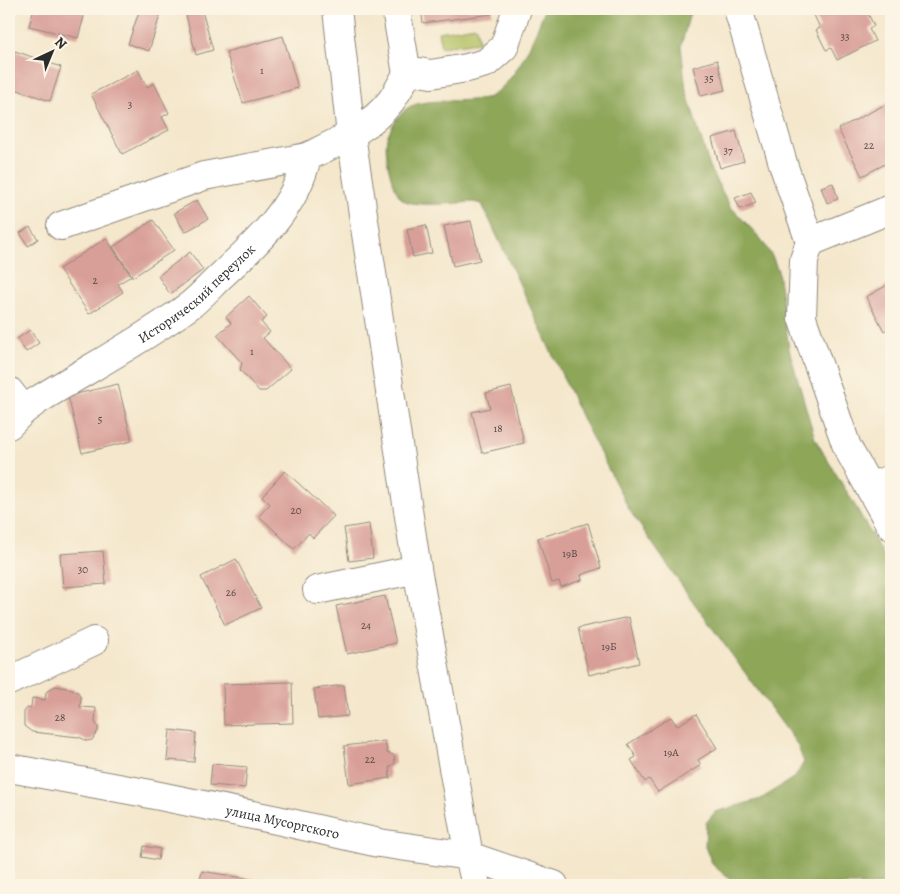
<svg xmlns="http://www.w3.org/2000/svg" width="900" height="894" font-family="Alegreya,serif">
	<rect width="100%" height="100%" fill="#fcf5e5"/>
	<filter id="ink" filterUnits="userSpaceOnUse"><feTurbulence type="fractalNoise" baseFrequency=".02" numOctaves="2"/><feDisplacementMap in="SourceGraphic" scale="10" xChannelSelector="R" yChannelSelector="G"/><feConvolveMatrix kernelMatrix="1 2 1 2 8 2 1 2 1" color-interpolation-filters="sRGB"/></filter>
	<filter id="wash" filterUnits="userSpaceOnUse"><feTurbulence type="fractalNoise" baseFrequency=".0096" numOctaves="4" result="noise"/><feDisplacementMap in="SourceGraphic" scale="20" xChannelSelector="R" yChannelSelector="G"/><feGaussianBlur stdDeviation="1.12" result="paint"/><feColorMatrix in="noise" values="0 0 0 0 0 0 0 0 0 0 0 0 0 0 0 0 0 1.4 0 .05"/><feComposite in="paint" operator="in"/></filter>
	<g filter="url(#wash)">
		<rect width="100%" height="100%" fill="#f4e7cc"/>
		<!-- green -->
		<polygon fill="#b2c062" stroke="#6e7646" points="476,26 479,42 441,47 438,32"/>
		<!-- forest -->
		<path fill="#8da658" stroke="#5c6842" d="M545,9H691L681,46L686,90L711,171L730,206L761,239L773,258L778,271L789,349L815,439L856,507L891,570V885H746L732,881L713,865L705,847L706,823L715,812L761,799L796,776L804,762L797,744L689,596L630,511L584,422L482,204L473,202C457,203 418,207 405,201C392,196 382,147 388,135C391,127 398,116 405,110C419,97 459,103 479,99C483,98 490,98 493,95C520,75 533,39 545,9Z"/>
		<g id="blocks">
			<!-- building -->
			<g fill="#d89f98">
				<polygon points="34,9 86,9 78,38 29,26"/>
				<polygon points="140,9 162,9 149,51 128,44"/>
				<polygon points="421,9 492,9 492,14 423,23"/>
				<polygon points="827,9 866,9 874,26 869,29 875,41 837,60 831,48 826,50 816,30 820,28 814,15"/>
				<polygon points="202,11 213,50 196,55 186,15"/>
				<polygon points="283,36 298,88 243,103 226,52"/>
				<polygon points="15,51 61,67 50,101 9,87 9,69"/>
				<polygon points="717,60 725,90 701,96 693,67"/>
				<polygon points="138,70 147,87 154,83 169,113 162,117 169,130 122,154 91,94"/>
				<polygon points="888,103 891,109 891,161 862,176 838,129"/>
				<polygon points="736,131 744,161 720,168 712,138"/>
				<polygon points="833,183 838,199 827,203 821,187"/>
				<polygon points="751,192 756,203 740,209 735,198"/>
				<polygon points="197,200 208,219 185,232 174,213"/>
				<polygon points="153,220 174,250 133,277 113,247"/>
				<polygon points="471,221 480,260 453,266 444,226"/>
				<polygon points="426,225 432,253 413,257 407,229"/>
				<polygon points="30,227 38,239 28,246 20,233"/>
				<polygon points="106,238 131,276 118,284 123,292 89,314 59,269"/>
				<polygon points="190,252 203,270 170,294 158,276"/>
				<polygon points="891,283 891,327 884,331 866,297"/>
				<polygon points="249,296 267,317 261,322 270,332 263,338 291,369 266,391 259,391 240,370 242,363 217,335 231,323 226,317"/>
				<polygon points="30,330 39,343 26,352 17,339"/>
				<polygon points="118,384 132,441 82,453 68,396"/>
				<polygon points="511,387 524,443 482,453 472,412 490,408 486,393"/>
				<polygon points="285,471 334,516 313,538 309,533 294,549 259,516 270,504 262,496"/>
				<polygon points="588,523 601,568 581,575 582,580 561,587 559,581 552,583 538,538"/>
				<polygon points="369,524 373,558 349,561 344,528"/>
				<polygon points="103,551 106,584 63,587 60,554"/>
				<polygon points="236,559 261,608 225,625 201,577"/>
				<polygon points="385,596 396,643 347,654 336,606"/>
				<polygon points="629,617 639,663 589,675 578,628"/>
				<polygon points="292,682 293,723 224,725 223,684"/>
				<polygon points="344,685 348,716 318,719 314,689"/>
				<polygon points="55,686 72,689 78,692 81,698 80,707 96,708 95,722 98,727 98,731 92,740 87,741 79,737 32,732 24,726 24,712 27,708 31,707 32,698 45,700 46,692"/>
				<polygon points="696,714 717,748 698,760 701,765 658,792 649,779 645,782 631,760 636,757 628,744 671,717 677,726"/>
				<polygon points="170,730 196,733 194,762 167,760"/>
				<polygon points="385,741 387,753 394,755 395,763 389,768 390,778 349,784 344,746"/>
				<polygon points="212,764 247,767 245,788 210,785"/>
				<polygon points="144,846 160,849 158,860 142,857"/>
				<polygon points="202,871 274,883 273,885 199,885"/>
			</g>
		</g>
	</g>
	<g filter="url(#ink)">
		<use href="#blocks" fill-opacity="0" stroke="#90897c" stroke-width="1"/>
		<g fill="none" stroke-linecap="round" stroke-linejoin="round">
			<!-- minor casing -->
			<g stroke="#90897c" stroke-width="30">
				<g id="minor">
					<polyline points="337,9 351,135 417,569 469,856 476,885"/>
					<polyline points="396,9 407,74"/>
					<polyline points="738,9 784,167 810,242 804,260 802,318 847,447 891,526"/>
					<polyline points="61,226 204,176 307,157"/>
					<polyline points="810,242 891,209"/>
					<polyline points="9,391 24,410"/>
					<path id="s1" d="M9,425L24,410L38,400C88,369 141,341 189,306C201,297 211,285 222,275C259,241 296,207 307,157C337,142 370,128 391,101C397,93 402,83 407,74L419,72L431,74L467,68L486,63L504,47L517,9"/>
					<polyline points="869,487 891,479"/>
					<polyline points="317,590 417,569"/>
					<polyline points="9,681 94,641"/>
					<path id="s2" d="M9,768L140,792L277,820L379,843L469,856L554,885"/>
				</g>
			</g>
			<!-- minor -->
			<use href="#minor" stroke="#fff" stroke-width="28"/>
		</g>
	</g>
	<g text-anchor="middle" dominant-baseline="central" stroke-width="4.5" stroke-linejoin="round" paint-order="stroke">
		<!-- number labels -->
		<g font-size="11" fill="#564846">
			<text x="845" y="36">33</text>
			<text x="262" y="70">1</text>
			<text x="709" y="78">35</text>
			<text x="130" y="104">3</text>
			<text x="869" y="145">22</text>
			<text x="728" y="150">37</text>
			<text x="95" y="280">2</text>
			<text x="252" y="351">1</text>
			<text x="100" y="419">5</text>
			<text x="498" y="428">18</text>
			<text x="296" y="510">20</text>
			<text x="570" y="553">19В</text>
			<text x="83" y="569">30</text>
			<text x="231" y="592">26</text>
			<text x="366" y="625">24</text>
			<text x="609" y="646">19Б</text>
			<text x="60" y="717">28</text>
			<text x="671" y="752">19А</text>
			<text x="370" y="759">22</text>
		</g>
		<!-- street labels -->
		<g font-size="14" fill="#2b2b2b" stroke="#fcf5e5">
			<text stroke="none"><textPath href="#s1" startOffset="230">Исторический переулок</textPath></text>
			<text stroke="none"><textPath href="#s2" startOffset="279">улица Мусоргского</textPath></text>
		</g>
	</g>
	<!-- margin -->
	<rect width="900" height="894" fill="none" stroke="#fcf5e5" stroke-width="30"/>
	<!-- north arrow -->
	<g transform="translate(52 52) rotate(44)" stroke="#fcf5e5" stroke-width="4" paint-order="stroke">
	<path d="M0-4L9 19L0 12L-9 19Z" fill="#2b2b2b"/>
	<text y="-8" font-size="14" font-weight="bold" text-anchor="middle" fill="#2b2b2b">N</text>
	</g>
</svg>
